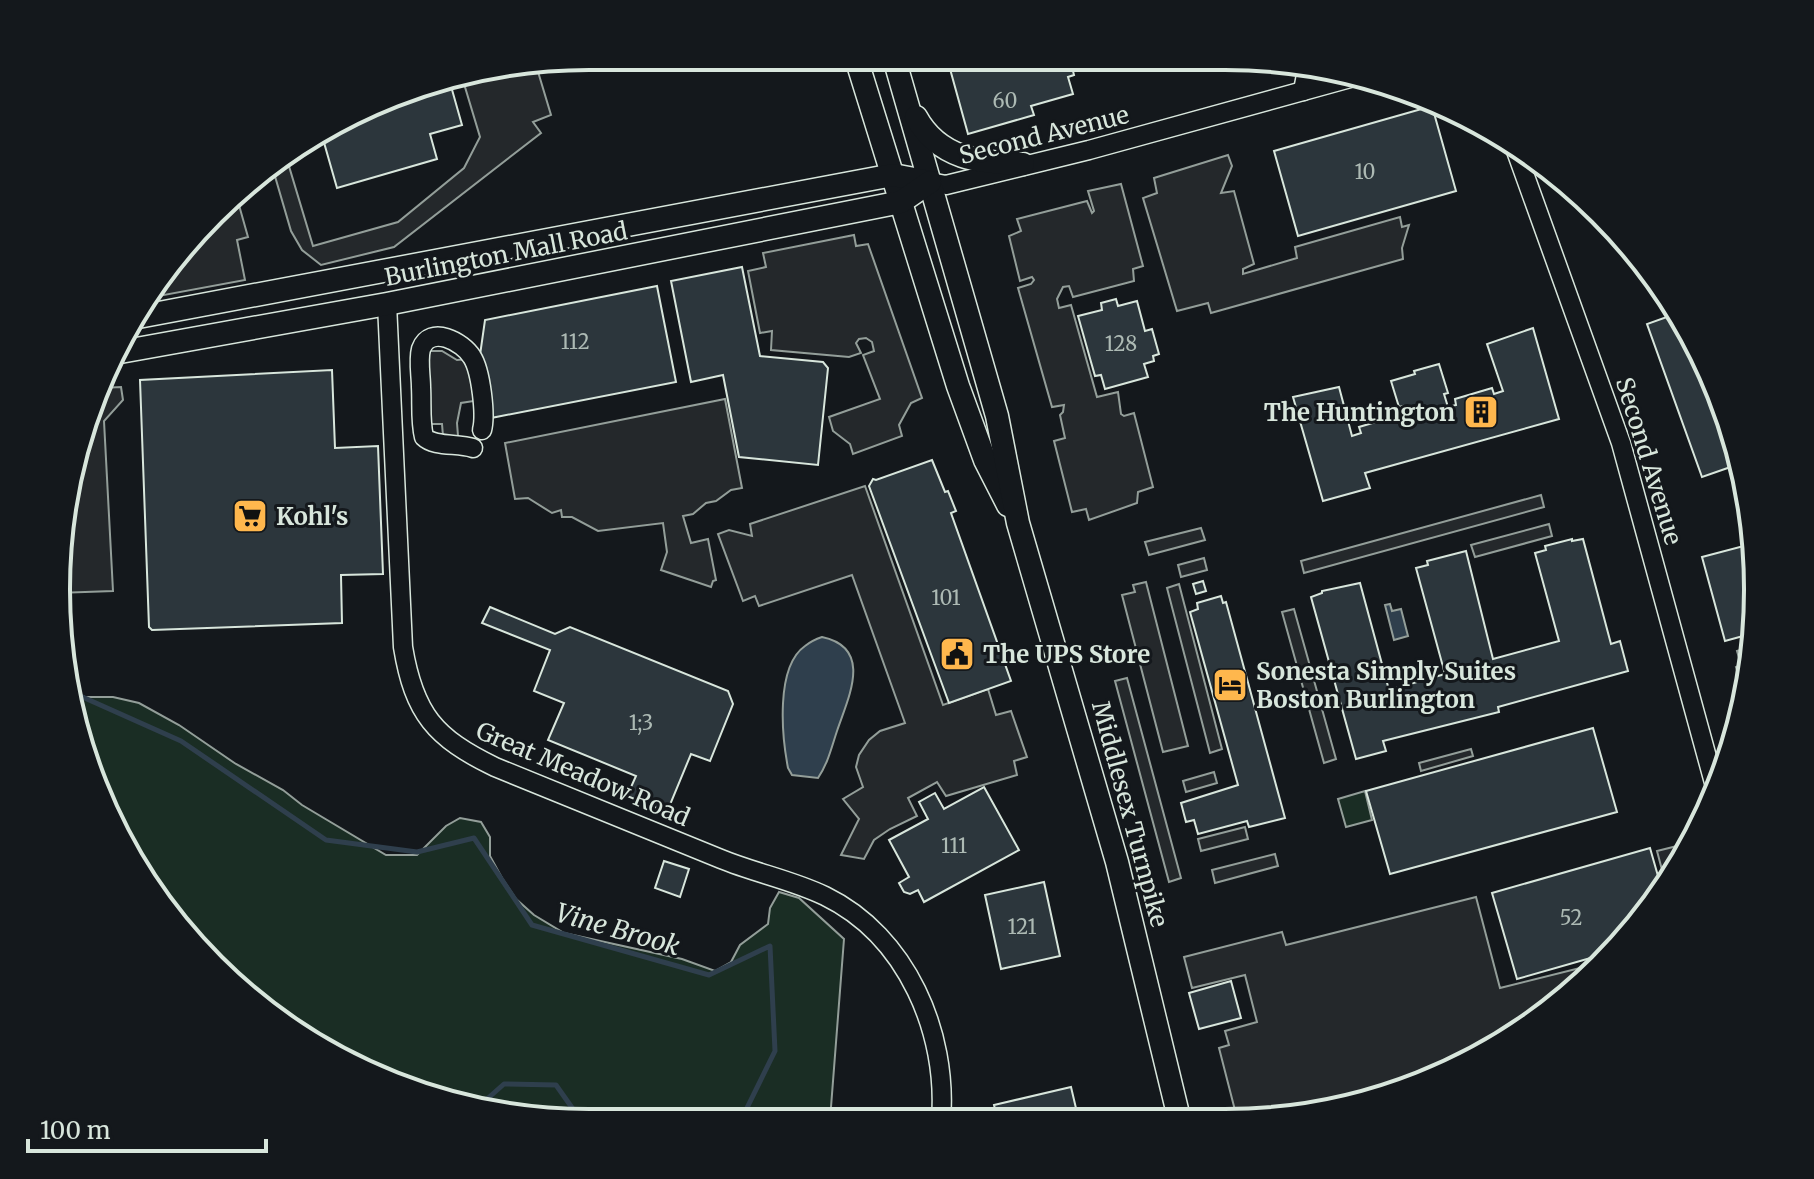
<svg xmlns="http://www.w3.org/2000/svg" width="1814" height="1179" font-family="Merriweather,serif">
	<rect width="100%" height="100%" fill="#14181c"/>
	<!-- green -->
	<g fill="#1a2d24" stroke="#939e99" stroke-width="2">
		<polygon points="69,688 85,697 113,697 139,703 179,725 236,764 283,790 302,805 386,855 417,855 446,826 460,818 481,822 490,837 490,856 502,878 516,899 534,915 564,933 682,959 715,971 731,962 740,945 768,924 770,908 779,892 799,898 844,939 830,1120 520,1118 385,1082 238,991 146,886 74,728"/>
		<polygon points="1365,791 1372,820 1346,827 1338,799"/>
	</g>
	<!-- parking -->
	<g fill="#24282b" stroke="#939e99" stroke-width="2">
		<polygon points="536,65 551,115 533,122 541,133 394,247 321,265 302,250 291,231 272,166 285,153 313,246 398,222 464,168 480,137 462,77"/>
		<polygon points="1228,155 1232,166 1221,193 1234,191 1254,264 1243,269 1243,274 1297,258 1295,247 1400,217 1402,227 1409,225 1402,248 1403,259 1211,313 1208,303 1177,311 1143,198 1157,193 1154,178"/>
		<polygon points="1121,184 1143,266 1133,269 1134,281 1073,297 1069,286 1063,287 1057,299 1059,308 1071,305 1097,397 1118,392 1121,414 1124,416 1134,413 1153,487 1138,492 1137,503 1089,520 1086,509 1072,512 1054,441 1065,438 1060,415 1063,412 1064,405 1052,407 1018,288 1031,284 1034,280 1032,277 1020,281 1009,236 1021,231 1017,219 1087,201 1092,213 1094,211 1088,191"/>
		<polygon points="237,198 248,237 237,240 245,280 148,298 167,264"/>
		<polygon points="854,235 856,246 868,244 922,398 911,403 899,425 902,436 853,454 850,444 833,431 829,417 880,399 863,355 874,351 872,342 866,338 859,339 856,343 861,353 849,357 771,350 772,331 760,333 748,271 766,267 763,253"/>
		<polygon points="428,351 442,351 457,360 468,359 474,401 461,403 457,423 458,436 443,436 442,424 431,424"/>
		<polygon points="121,387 123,400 104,421 113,591 57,593 84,418 101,388"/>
		<polygon points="725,399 742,488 731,490 716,501 706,503 693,514 683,516 691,543 708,539 716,580 713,581 711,587 661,570 667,552 663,523 598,531 572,517 562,517 561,510 552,513 528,498 515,499 505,443"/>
		<polygon points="865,486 943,705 988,689 996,715 1011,711 1027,757 1014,761 1017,775 946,796 937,782 908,798 917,816 890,829 874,840 864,859 841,855 859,819 843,799 863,787 856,767 859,755 869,740 880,731 905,723 852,575 759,606 755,596 743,601 718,534 729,530 752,536 750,524"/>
		<polygon points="1541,495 1544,507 1304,573 1301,561"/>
		<polygon points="1549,524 1552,536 1475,557 1471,545"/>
		<polygon points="1201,528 1205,540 1149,555 1145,542"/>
		<polygon points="1204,558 1207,570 1181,577 1178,565"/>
		<polygon points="1146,582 1188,746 1163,752 1122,595 1135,592 1133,585"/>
		<polygon points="1179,584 1222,749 1210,753 1167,588"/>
		<polygon points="1294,609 1336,759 1324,763 1282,612"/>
		<polygon points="1754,646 1753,659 1745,695 1736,667 1741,665 1737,651"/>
		<polygon points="1127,678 1181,878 1169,882 1115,681"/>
		<polygon points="1471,749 1473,756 1421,771 1419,763"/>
		<polygon points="1214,772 1217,783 1186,792 1183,781"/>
		<polygon points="1245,827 1248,839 1201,851 1198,839"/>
		<polygon points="1693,842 1687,856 1666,885 1657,851"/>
		<polygon points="1275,854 1278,866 1215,883 1212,870"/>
		<polygon points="1476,897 1500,988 1604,962 1550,1012 1460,1068 1362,1105 1259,1122 1238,1122 1219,1048 1229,1045 1225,1031 1257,1022 1245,975 1192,988 1184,957 1282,932 1286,945"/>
	</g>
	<!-- water -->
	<g fill="#2f3f4d" stroke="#939e99" stroke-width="2">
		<polygon points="1390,604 1392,611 1401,609 1408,636 1394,640 1385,605"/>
		<path d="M822,637C874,648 848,698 837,731C831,749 828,763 818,778L792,775L788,768C782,737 775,667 805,646C810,642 816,639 822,637Z"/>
	</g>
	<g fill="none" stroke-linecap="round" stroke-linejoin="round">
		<!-- stream -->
		<g stroke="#2f3f4d" stroke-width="5">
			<polyline points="69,691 181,741 326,840 417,852 474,838 532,925 709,975 770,946 775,1051 741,1120"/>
			<polyline points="478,1107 504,1084 556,1085 580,1119"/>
		</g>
	</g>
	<!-- building -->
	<g fill="#2c363c" stroke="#d8e6dc" stroke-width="2">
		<polygon points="947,58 1070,59 1074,75 1068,77 1073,94 1031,106 1034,115 968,134"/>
		<polygon points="449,79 462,125 430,134 437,159 337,188 321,132 418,84"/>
		<polygon points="1432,106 1456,191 1298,236 1274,151"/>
		<polygon points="1614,229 1626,242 1618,244"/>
		<polygon points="742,267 760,356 823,362 828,368 818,465 739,457 723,375 691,382 671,281"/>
		<polygon points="657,286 676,382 491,418 479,362 485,320"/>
		<polygon points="1116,299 1118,306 1137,301 1145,331 1152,329 1159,354 1153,356 1154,361 1144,364 1148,377 1105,389 1101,375 1095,376 1078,316 1102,310 1101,303"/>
		<polygon points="1678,313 1703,353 1740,451 1742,463 1702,477 1647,324"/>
		<polygon points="1533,328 1559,419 1365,473 1370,488 1323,501 1293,397 1339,387 1352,436 1361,433 1359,427 1396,416 1398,422 1407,419 1403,406 1399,407 1391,381 1415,374 1414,371 1439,364 1448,393 1444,394 1448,407 1456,405 1455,399 1492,388 1494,394 1503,391 1487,344"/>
		<polygon points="332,370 335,448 378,446 383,574 341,575 342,623 152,630 149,627 140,380"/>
		<polygon points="932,460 945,492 948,491 956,511 951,513 1011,681 949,703 869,486 873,479 876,480"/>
		<polygon points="1572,539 1572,541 1583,539 1611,644 1620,641 1628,671 1498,707 1499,712 1383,741 1386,751 1356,759 1311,597 1322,593 1322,591 1360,583 1389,690 1445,674 1416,568 1428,565 1427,561 1466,551 1493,659 1559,641 1535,553 1546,550 1545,546"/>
		<polygon points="1755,543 1754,633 1725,641 1702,557"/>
		<polygon points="1203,581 1206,591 1196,594 1193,584"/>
		<polygon points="1221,596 1223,603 1226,602 1285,818 1249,827 1247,821 1198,834 1194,820 1186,822 1181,803 1238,785 1190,612 1198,609 1197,603"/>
		<polygon points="490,607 555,634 570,627 728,691 733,704 710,761 691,754 667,812 627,796 636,776 548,740 564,703 534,691 550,650 482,623"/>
		<polygon points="1593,728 1617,812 1390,874 1366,791"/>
		<polygon points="984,787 1019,850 924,902 918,890 910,894 904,892 899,883 909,877 889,840 928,819 919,802 935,793 944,809"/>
		<polygon points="1650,848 1662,890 1626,941 1615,951 1517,979 1492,893"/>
		<polygon points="664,861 689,869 680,897 655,888"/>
		<polygon points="1044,882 1060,956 1001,969 985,895"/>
		<polygon points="1231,981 1241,1018 1199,1029 1189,993"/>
		<polygon points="1071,1087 1079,1121 998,1121 994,1105"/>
	</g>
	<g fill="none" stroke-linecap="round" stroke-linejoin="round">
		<!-- minor casing -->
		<g stroke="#d8e6dc" stroke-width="21">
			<g id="minor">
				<polyline points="1303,91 1308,64"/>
				<polyline points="1516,151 1621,443 1716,790"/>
				<polyline points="930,182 946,185 1089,150 1354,77"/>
				<path d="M387,304L403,647C414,714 435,738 495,767C570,798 646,828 721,859C755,873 792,880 825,896C907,936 948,1033 941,1120"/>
				<path d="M473,448C458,443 434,447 424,437C420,421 422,403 421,387C421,376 418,360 421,349C430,324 463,342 472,357C481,371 486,415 482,430"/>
			</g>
		</g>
		<!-- major casing -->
		<g stroke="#d8e6dc" stroke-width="25">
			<g id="major">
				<polyline points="856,58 958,386 985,460 1008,505"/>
				<polyline points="894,58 997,416 1018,523 1117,862 1180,1122"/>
				<path d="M916,117C939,159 980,163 1023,164"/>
				<polyline points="138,317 893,175 930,182"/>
				<polyline points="120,352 387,304 901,202 930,182"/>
			</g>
		</g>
		<!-- minor -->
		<use href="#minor" stroke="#14181c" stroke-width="18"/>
		<!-- major -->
		<use href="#major" stroke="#14181c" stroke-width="22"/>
	</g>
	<!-- icons -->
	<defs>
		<g id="building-square" transform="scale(1.8)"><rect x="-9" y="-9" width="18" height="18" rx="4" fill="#ffb74d" stroke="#14181c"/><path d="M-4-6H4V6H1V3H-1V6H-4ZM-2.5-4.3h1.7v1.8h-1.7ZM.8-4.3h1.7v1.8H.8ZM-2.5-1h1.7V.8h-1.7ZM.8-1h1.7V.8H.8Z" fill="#111"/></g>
		<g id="supermarket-square" transform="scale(1.8)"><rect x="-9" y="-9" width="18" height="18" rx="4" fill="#ffb74d" stroke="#14181c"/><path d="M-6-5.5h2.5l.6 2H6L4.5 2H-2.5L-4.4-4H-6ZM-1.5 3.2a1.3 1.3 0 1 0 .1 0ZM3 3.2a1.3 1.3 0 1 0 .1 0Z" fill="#111"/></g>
		<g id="civic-square" transform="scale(1.8)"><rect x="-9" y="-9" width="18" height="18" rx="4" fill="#ffb74d" stroke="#14181c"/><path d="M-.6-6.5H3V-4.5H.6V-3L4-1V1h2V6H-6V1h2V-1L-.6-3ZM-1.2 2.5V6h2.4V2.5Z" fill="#111"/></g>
		<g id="hotel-square" transform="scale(1.8)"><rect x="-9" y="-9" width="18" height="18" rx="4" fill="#ffb74d" stroke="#14181c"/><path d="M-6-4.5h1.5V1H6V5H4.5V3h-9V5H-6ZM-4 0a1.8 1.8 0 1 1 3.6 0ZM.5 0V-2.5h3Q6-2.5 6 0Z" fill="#111"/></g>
	</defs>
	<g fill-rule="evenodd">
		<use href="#building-square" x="1481" y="412"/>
		<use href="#supermarket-square" x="250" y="516"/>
		<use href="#civic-square" x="957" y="654"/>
		<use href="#hotel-square" x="1230" y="685"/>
	</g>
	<g text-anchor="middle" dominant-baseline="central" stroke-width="6" stroke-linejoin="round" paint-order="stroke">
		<!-- number labels -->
		<g font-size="20" fill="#adbab4">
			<text x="1005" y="100">60</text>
			<text x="1365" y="171">10</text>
			<text x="575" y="341">112</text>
			<text x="1121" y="343">128</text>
			<text x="946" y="597">101</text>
			<text x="641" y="722">1;3</text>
			<text x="954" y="845">111</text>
			<text x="1571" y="917">52</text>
			<text x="1022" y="926">121</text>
		</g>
		<!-- street labels -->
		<g font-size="24" fill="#d8e6dc" stroke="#14181c">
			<text transform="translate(1044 135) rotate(-14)">Second Avenue</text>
			<text transform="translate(506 254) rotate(-11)">Burlington Mall Road</text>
			<text transform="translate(1649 461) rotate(73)">Second Avenue</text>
			<text transform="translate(583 774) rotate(23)">Great Meadow Road</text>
			<text transform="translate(1130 814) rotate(75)">Middlesex Turnpike</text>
		</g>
		<!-- poi labels -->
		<g font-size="24" font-weight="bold" fill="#d8e6dc" stroke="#14181c" text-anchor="start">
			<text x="1455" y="412" text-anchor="end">The Huntington</text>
			<text x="276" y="516">Kohl's</text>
			<text x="983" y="654">The UPS Store</text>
			<text x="1256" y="671">Sonesta Simply Suites<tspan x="1256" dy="28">Boston Burlington</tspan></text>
		</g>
		<!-- water labels -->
		<g font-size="26" font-style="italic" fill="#d8e6dc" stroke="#14181c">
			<text transform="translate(618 929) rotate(16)">Vine Brook</text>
		</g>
	</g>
	<!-- crop -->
	<path d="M0 0H1814V1179H0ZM589 70H1225A519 519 0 0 1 1744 589V590A519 519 0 0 1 1225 1109H589A519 519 0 0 1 70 590V589A519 519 0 0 1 589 70Z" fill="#14181c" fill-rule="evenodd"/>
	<path fill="none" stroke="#d8e6dc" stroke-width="4" d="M589 70H1225A519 519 0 0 1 1744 589V590A519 519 0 0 1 1225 1109H589A519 519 0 0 1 70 590V589A519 519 0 0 1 589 70Z"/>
	<!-- scale -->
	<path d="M28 1139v12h238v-12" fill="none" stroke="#d8e6dc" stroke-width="4"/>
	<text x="40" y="1139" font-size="24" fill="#d8e6dc" stroke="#14181c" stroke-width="6" paint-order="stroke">100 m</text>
</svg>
